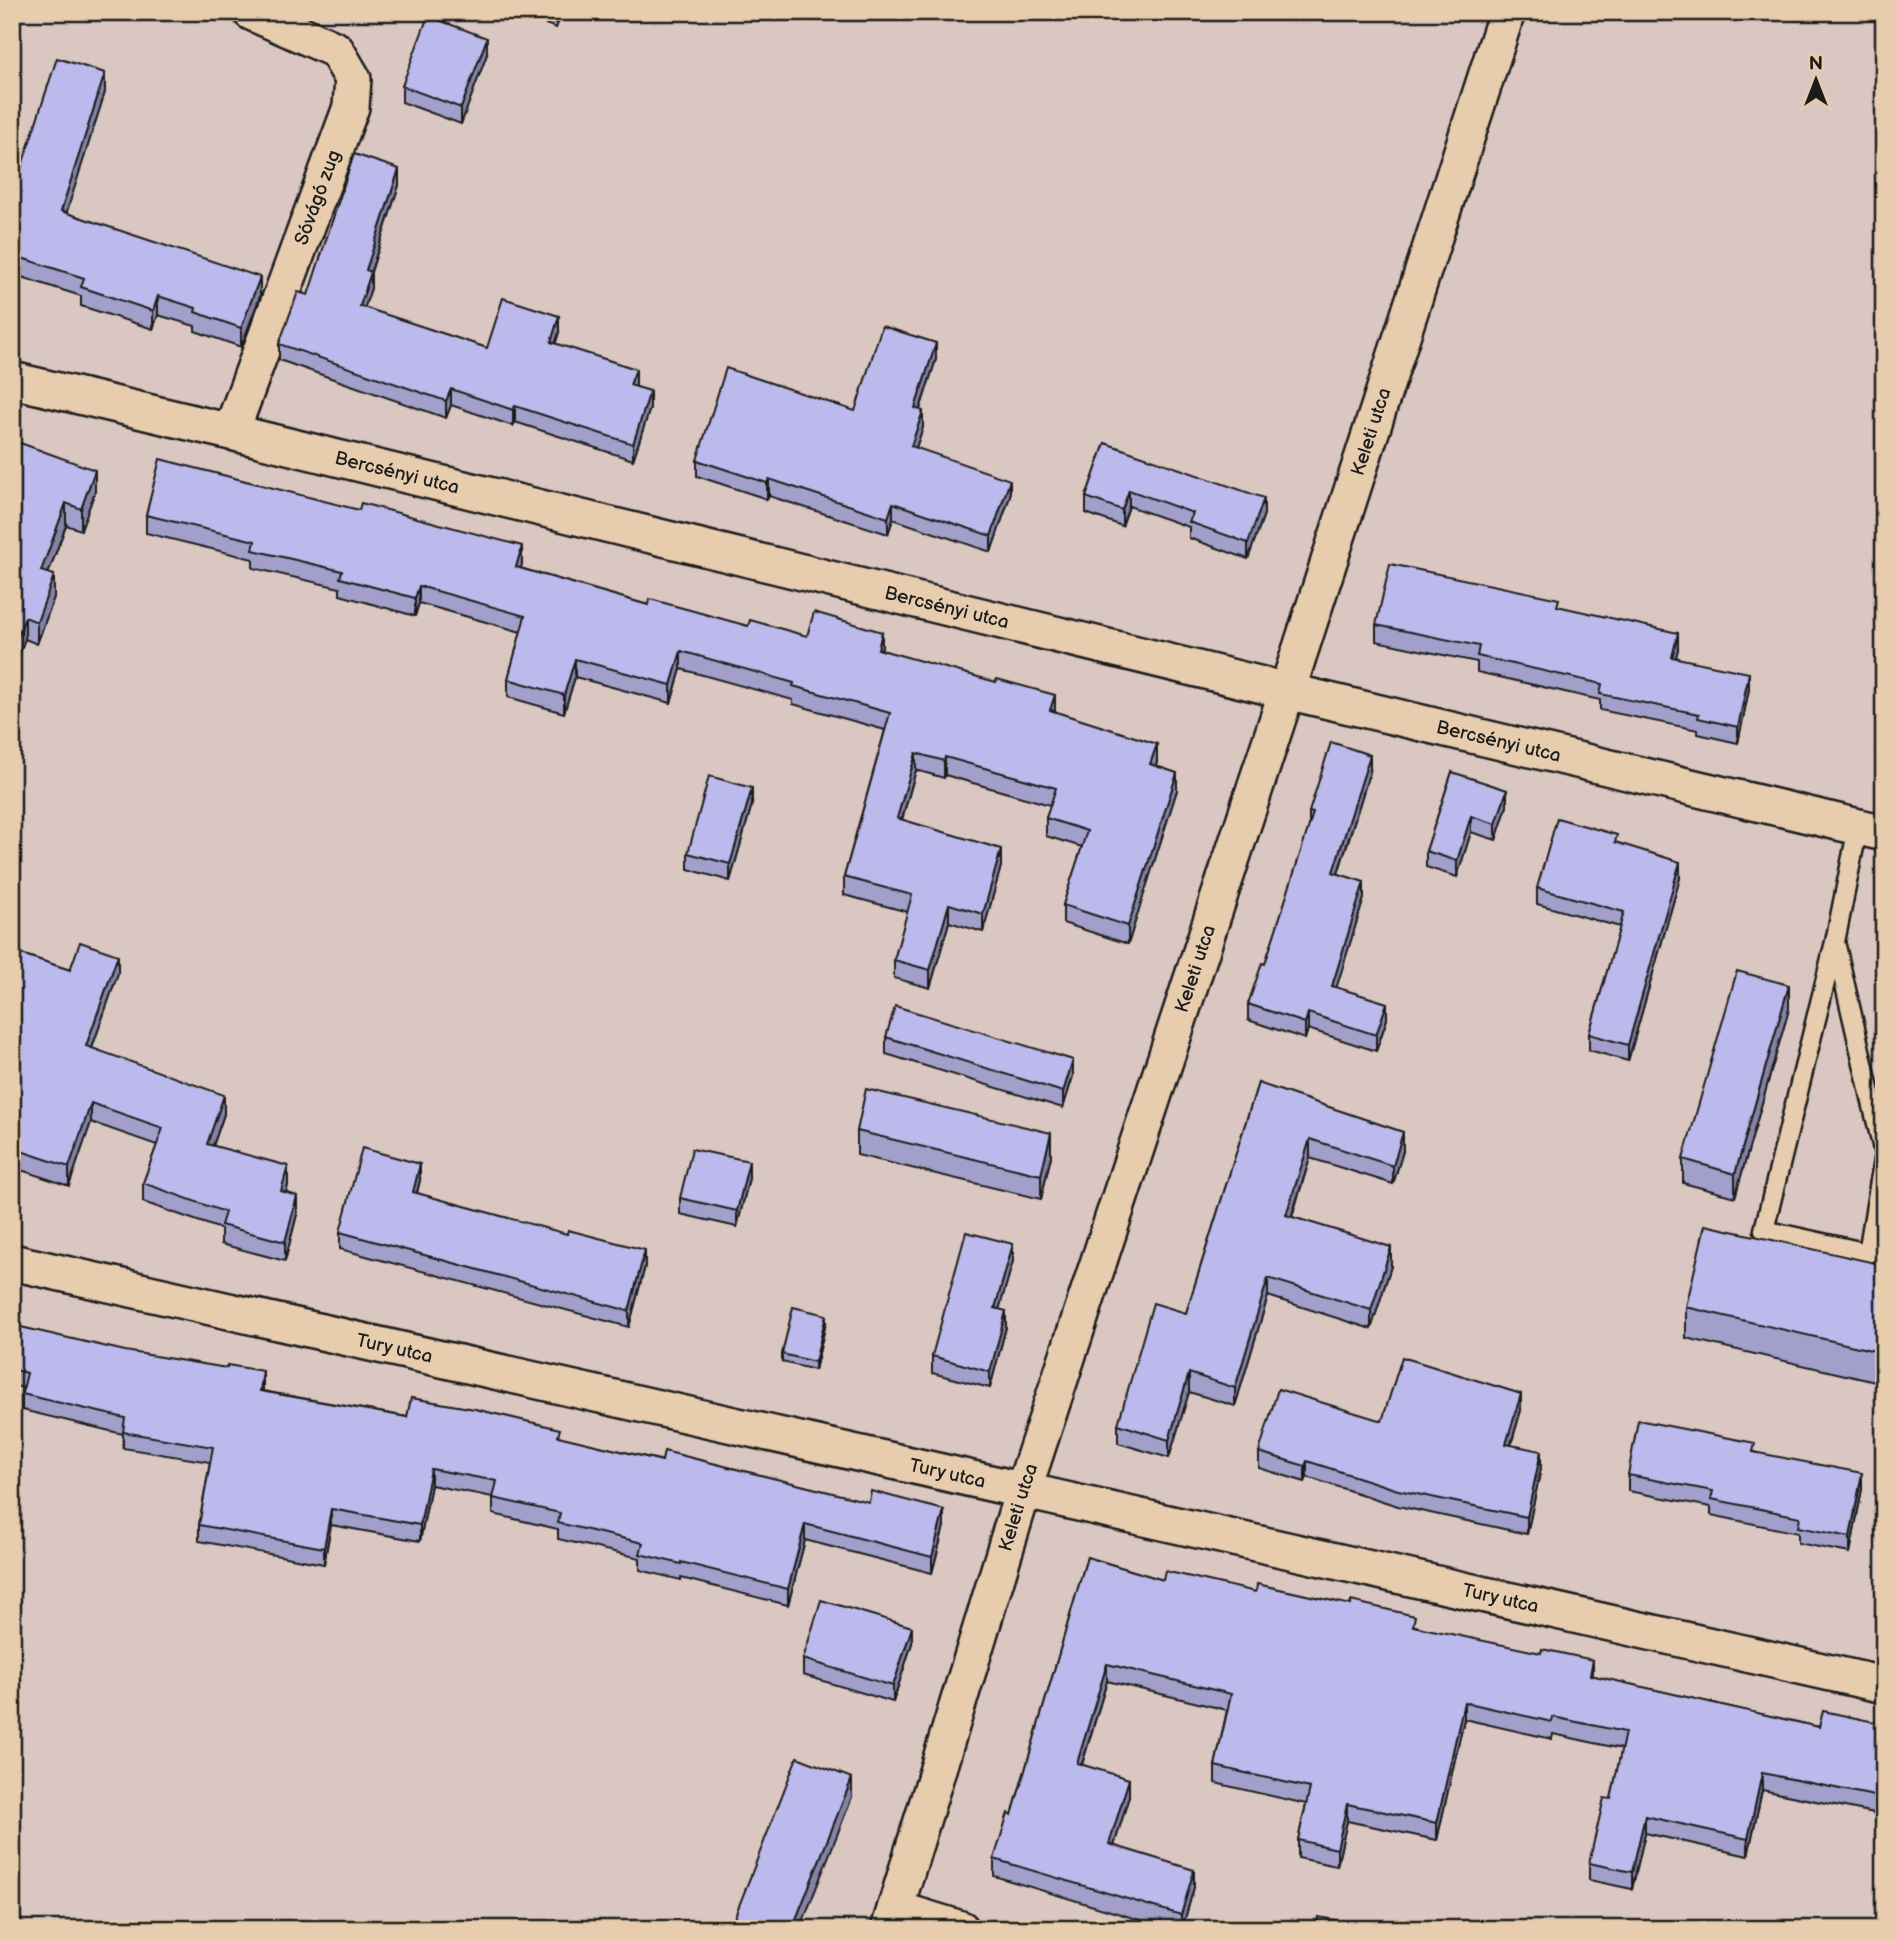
<svg xmlns="http://www.w3.org/2000/svg" width="1896" height="1941" font-family="'Balsamiq Sans',sans-serif">
	<rect width="100%" height="100%" fill="#dac7c1"/>
	<filter id="ink" filterUnits="userSpaceOnUse"><feTurbulence type="fractalNoise" baseFrequency=".0143" numOctaves="2"/><feDisplacementMap in="SourceGraphic" scale="14" xChannelSelector="R" yChannelSelector="G"/><feConvolveMatrix kernelMatrix="1 2 1 2 8 2 1 2 1" color-interpolation-filters="sRGB"/></filter>
	<g filter="url(#ink)">
		<g fill="none" stroke-linecap="round" stroke-linejoin="round">
			<!-- lane casing -->
			<g stroke="#1c1c1c" stroke-width="23">
				<g id="lane">
					<polyline points="1858,827 1835,942 1764,1230 1868,1253 1884,1157"/>
					<polyline points="1836,946 1884,1154"/>
				</g>
			</g>
			<!-- street casing -->
			<g stroke="#1c1c1c" stroke-width="40">
				<g id="street">
					<path id="s1" d="M12,380L231,432L1287,691L1884,833"/>
					<path id="s2" d="M231,432L351,107L353,79L336,50L251,12"/>
					<path id="s3" d="M12,1262L1884,1685"/>
					<polyline points="896,1909 961,1929"/>
					<path id="s4" d="M889,1929L1023,1491L1287,691L1507,12"/>
				</g>
			</g>
			<!-- lane -->
			<use href="#lane" stroke="#e7cdae" stroke-width="18"/>
			<!-- street -->
			<use href="#street" stroke="#e7cdae" stroke-width="35"/>
		</g>
		<!-- wall -->
		<g fill="#a2a0cb" stroke="#1c1c1c" stroke-width="2">
			<polygon points="514,12 562,12 556,28"/>
			<polygon points="487,54 461,124 402,102 402,86"/>
			<polygon points="105,92 66,213 260,296 241,347 195,331 195,326 158,315 153,329 81,306 81,296 12,274 12,189 14,190"/>
			<polygon points="399,185 371,272 371,288 364,308 487,348 559,332 555,344 636,385 635,387 650,408 633,460 515,422 513,426 451,405 446,418 279,360 279,344 308,295"/>
			<polygon points="936,359 920,410 923,427 916,448 1010,496 991,552 893,519 888,534 769,496 767,499 697,476 697,460 855,411"/>
			<polygon points="12,440 95,491 81,530 66,525 48,574 54,597 37,644 25,639"/>
			<polygon points="1105,443 1264,514 1248,559 1189,538 1189,527 1129,506 1122,526 1086,513 1086,497"/>
			<polygon points="146,515 522,564 520,568 648,605 748,626 882,650 1055,711 1157,762 1156,766 1177,790 1128,944 1063,923 1063,905 1082,847 1046,836 1046,818 1050,805 945,775 944,778 916,770 902,820 1001,866 983,932 949,922 930,988 894,978 894,960 908,912 844,895 844,877 885,730 793,704 793,700 681,669 671,703 575,677 564,713 508,697 508,679 521,632 419,603 415,616 340,595 340,588 253,568 253,559 146,533"/>
			<polygon points="1559,607 1678,649 1676,657 1749,689 1738,743 1698,734 1698,730 1600,710 1600,700 1477,672 1477,662 1376,641 1376,625"/>
			<polygon points="1370,771 1338,874 1364,898 1336,987 1387,1019 1376,1051 1308,1029 1305,1039 1248,1020 1248,1004 1265,964 1309,828 1309,812"/>
			<polygon points="1452,772 1507,806 1496,840 1471,832 1457,877 1426,867 1426,851"/>
			<polygon points="752,804 730,881 688,869 688,853"/>
			<polygon points="1617,843 1680,878 1628,1061 1589,1050 1589,1034 1620,927 1537,904 1537,888"/>
			<polygon points="12,951 70,970 118,973 92,1048 224,1114 213,1146 288,1185 286,1193 297,1214 285,1261 221,1244 221,1229 143,1202 143,1183 157,1145 91,1122 69,1186 12,1167"/>
			<polygon points="1789,1009 1735,1197 1683,1183 1683,1159"/>
			<polygon points="886,1037 1073,1076 1063,1108 886,1054"/>
			<polygon points="1258,1083 1403,1151 1393,1184 1310,1158 1292,1217 1391,1266 1371,1329 1268,1296 1235,1406 1189,1392 1169,1458 1118,1443 1118,1424 1186,1313"/>
			<polygon points="857,1131 1051,1156 1041,1199 857,1155"/>
			<polygon points="749,1178 737,1227 680,1214 680,1198"/>
			<polygon points="420,1180 417,1193 645,1266 629,1327 340,1249 340,1232"/>
			<polygon points="1013,1261 999,1309 1006,1327 990,1388 932,1373 932,1356"/>
			<polygon points="1884,1265 1884,1384 1686,1338 1686,1307"/>
			<polygon points="826,1323 815,1370 782,1362 782,1354"/>
			<polygon points="12,1325 263,1387 263,1391 407,1417 560,1437 944,1526 932,1573 805,1540 788,1605 681,1578 681,1580 640,1570 640,1558 558,1539 558,1529 493,1514 493,1497 431,1485 420,1541 331,1525 324,1564 199,1541 199,1525 210,1462 123,1448 123,1434 22,1410 22,1394 23,1388 12,1385"/>
			<polygon points="1521,1410 1511,1445 1541,1468 1527,1534 1398,1506 1307,1477 1305,1482 1259,1468 1259,1452 1382,1421"/>
			<polygon points="1755,1452 1862,1489 1850,1553 1798,1543 1798,1533 1711,1515 1711,1507 1628,1491 1628,1475"/>
			<polygon points="1087,1557 1163,1580 1256,1592 1415,1626 1593,1676 1819,1727 1884,1724 1884,1815 1762,1790 1748,1856 1645,1833 1632,1889 1589,1880 1589,1863 1611,1799 1622,1749 1553,1734 1552,1739 1464,1719 1437,1840 1347,1821 1337,1866 1298,1858 1298,1840 1306,1804 1215,1783 1215,1766 1227,1710 1107,1681 1082,1765 1129,1796 1114,1846 1194,1887 1182,1929 1170,1929 994,1876 994,1859 1012,1815"/>
			<polygon points="912,1643 893,1702 803,1675 803,1659"/>
			<polygon points="1884,1881 1884,1908 1882,1908 1882,1891"/>
		</g>
		<!-- shaded-wall -->
		<g fill="#8482a5" stroke="#1c1c1c" stroke-width="2">
			<polygon points="556,12 562,12 556,28"/>
			<polygon points="487,38 487,54 461,124 461,108"/>
			<polygon points="105,73 105,92 61,230 61,211"/>
			<polygon points="399,169 399,185 366,286 366,270"/>
			<polygon points="371,272 371,288 360,322 360,306"/>
			<polygon points="260,277 260,296 241,347 241,328"/>
			<polygon points="158,296 158,315 153,329 153,311"/>
			<polygon points="559,316 559,332 551,358 551,342"/>
			<polygon points="936,343 936,359 915,424 915,408"/>
			<polygon points="636,369 636,385 630,401 630,385"/>
			<polygon points="451,389 451,405 446,418 446,401"/>
			<polygon points="650,391 650,408 633,460 633,444"/>
			<polygon points="515,406 515,422 513,426 513,410"/>
			<polygon points="923,411 923,427 911,462 911,446"/>
			<polygon points="95,470 95,491 81,530 81,509"/>
			<polygon points="769,479 769,496 767,499 767,483"/>
			<polygon points="1010,480 1010,496 991,552 991,536"/>
			<polygon points="1129,490 1129,506 1122,526 1122,510"/>
			<polygon points="1264,498 1264,514 1248,559 1248,543"/>
			<polygon points="66,503 66,525 41,593 41,571"/>
			<polygon points="893,503 893,519 888,534 888,518"/>
			<polygon points="522,546 522,564 516,585 516,567"/>
			<polygon points="54,575 54,597 37,644 37,622"/>
			<polygon points="419,586 419,603 415,616 415,598"/>
			<polygon points="25,617 25,639 12,673 12,651"/>
			<polygon points="882,632 882,649 878,649"/>
			<polygon points="1678,633 1678,649 1672,673 1672,657"/>
			<polygon points="681,651 681,669 671,703 671,685"/>
			<polygon points="575,659 575,677 564,713 564,695"/>
			<polygon points="1749,673 1749,689 1738,743 1738,727"/>
			<polygon points="1055,695 1055,712 1050,710"/>
			<polygon points="1157,744 1157,762 1150,782 1150,764"/>
			<polygon points="916,753 916,770 897,836 897,818"/>
			<polygon points="1370,755 1370,771 1333,888 1333,872"/>
			<polygon points="945,757 945,775 944,778 944,761"/>
			<polygon points="1177,773 1177,790 1128,944 1128,926"/>
			<polygon points="752,788 752,804 730,881 730,864"/>
			<polygon points="1507,790 1507,806 1496,840 1496,824"/>
			<polygon points="1471,816 1471,832 1457,877 1457,861"/>
			<polygon points="1001,849 1001,866 983,932 983,914"/>
			<polygon points="1680,862 1680,878 1628,1061 1628,1045"/>
			<polygon points="1364,882 1364,898 1332,1002 1332,986"/>
			<polygon points="949,904 949,922 930,988 930,970"/>
			<polygon points="118,955 118,973 86,1065 86,1046"/>
			<polygon points="1789,985 1789,1009 1735,1197 1735,1174"/>
			<polygon points="1387,1003 1387,1019 1376,1051 1376,1035"/>
			<polygon points="1308,1013 1308,1029 1305,1039 1305,1023"/>
			<polygon points="1073,1060 1073,1076 1063,1108 1063,1092"/>
			<polygon points="224,1095 224,1114 207,1163 207,1144"/>
			<polygon points="91,1103 91,1122 69,1186 69,1167"/>
			<polygon points="1403,1132 1403,1151 1393,1184 1393,1166"/>
			<polygon points="1051,1133 1051,1156 1041,1199 1041,1175"/>
			<polygon points="1310,1139 1310,1158 1286,1233 1286,1215"/>
			<polygon points="749,1161 749,1178 737,1227 737,1211"/>
			<polygon points="420,1164 420,1180 413,1208 413,1192"/>
			<polygon points="288,1166 288,1185 281,1210 281,1191"/>
			<polygon points="297,1196 297,1214 285,1261 285,1242"/>
			<polygon points="1013,1244 1013,1261 995,1324 995,1308"/>
			<polygon points="1391,1247 1391,1266 1371,1329 1371,1310"/>
			<polygon points="645,1250 645,1266 629,1327 629,1311"/>
			<polygon points="1268,1278 1268,1296 1235,1406 1235,1388"/>
			<polygon points="1006,1311 1006,1327 990,1388 990,1372"/>
			<polygon points="826,1315 826,1323 815,1370 815,1362"/>
			<polygon points="263,1371 263,1387 260,1407 260,1391"/>
			<polygon points="1189,1373 1189,1392 1169,1458 1169,1440"/>
			<polygon points="1521,1394 1521,1410 1506,1460 1506,1444"/>
			<polygon points="1541,1451 1541,1468 1527,1534 1527,1517"/>
			<polygon points="1307,1461 1307,1477 1305,1482 1305,1466"/>
			<polygon points="431,1469 431,1485 420,1541 420,1525"/>
			<polygon points="1862,1473 1862,1489 1850,1553 1850,1537"/>
			<polygon points="331,1509 331,1525 324,1564 324,1548"/>
			<polygon points="944,1510 944,1526 932,1573 932,1557"/>
			<polygon points="805,1524 805,1540 788,1605 788,1589"/>
			<polygon points="912,1627 912,1643 893,1702 893,1686"/>
			<polygon points="1593,1660 1593,1677 1590,1675"/>
			<polygon points="1107,1664 1107,1681 1077,1780 1077,1763"/>
			<polygon points="1464,1702 1464,1719 1437,1840 1437,1823"/>
			<polygon points="1762,1773 1762,1790 1748,1856 1748,1839"/>
			<polygon points="852,1778 852,1797 800,1929 792,1929"/>
			<polygon points="1129,1779 1129,1796 1109,1862 1109,1844"/>
			<polygon points="1347,1804 1347,1821 1337,1866 1337,1849"/>
			<polygon points="1645,1816 1645,1833 1632,1889 1632,1872"/>
			<polygon points="1194,1870 1194,1887 1182,1929 1181,1929 1181,1915"/>
		</g>
		<!-- building -->
		<g fill="#bcbaec" stroke="#1c1c1c" stroke-width="2">
			<polygon points="428,16 487,38 461,108 402,86"/>
			<polygon points="57,58 105,73 61,211 260,277 241,328 195,312 196,308 158,296 153,311 81,287 84,278 12,255 12,189 14,190"/>
			<polygon points="354,154 399,169 366,270 371,272 360,306 487,348 503,298 559,316 551,342 636,369 630,385 650,391 633,444 515,406 513,410 451,389 446,401 279,344 298,292 308,295"/>
			<polygon points="882,326 936,343 915,408 923,411 911,446 1010,480 991,536 893,503 888,518 769,479 767,483 697,460 726,368 855,411"/>
			<polygon points="12,440 95,470 81,509 66,503 41,571 54,575 37,622 25,617 12,651"/>
			<polygon points="1105,443 1264,498 1248,543 1189,522 1193,513 1129,490 1122,510 1086,497"/>
			<polygon points="160,459 359,510 361,503 522,546 516,567 648,605 650,599 748,626 750,620 807,636 814,612 882,632 878,649 996,682 997,679 1055,695 1050,710 1157,744 1150,764 1177,773 1128,926 1063,905 1087,831 1046,818 1056,788 945,757 944,761 916,753 897,818 1001,849 983,914 949,904 930,970 894,960 912,895 844,877 890,713 793,686 794,683 681,651 671,685 575,659 564,695 508,679 525,616 419,586 415,598 340,578 342,571 253,550 255,541 146,515"/>
			<polygon points="1390,564 1559,599 1557,606 1678,633 1672,657 1749,673 1738,727 1698,718 1699,714 1600,694 1602,684 1477,656 1479,646 1376,625"/>
			<polygon points="1331,742 1370,755 1333,872 1364,882 1332,986 1387,1003 1376,1035 1308,1013 1305,1023 1248,1004 1262,963 1265,964 1313,813 1309,812"/>
			<polygon points="1452,772 1507,790 1496,824 1471,816 1457,861 1426,851"/>
			<polygon points="709,776 752,788 730,864 688,853"/>
			<polygon points="1557,818 1617,835 1615,842 1680,862 1628,1045 1589,1034 1624,912 1537,888"/>
			<polygon points="80,942 118,955 86,1046 224,1095 207,1144 288,1166 281,1191 297,1196 285,1242 221,1225 225,1212 143,1183 163,1128 91,1103 69,1167 12,1148 12,951 70,970"/>
			<polygon points="1737,971 1789,985 1735,1174 1683,1159"/>
			<polygon points="895,1006 1073,1060 1063,1092 886,1037"/>
			<polygon points="1258,1083 1403,1132 1393,1166 1310,1139 1286,1215 1391,1247 1371,1310 1268,1278 1235,1388 1189,1373 1169,1440 1118,1424 1153,1303 1186,1313"/>
			<polygon points="866,1089 1051,1133 1041,1175 857,1131"/>
			<polygon points="362,1148 420,1164 413,1192 567,1234 568,1230 645,1250 629,1311 340,1232"/>
			<polygon points="692,1149 749,1161 737,1211 680,1198"/>
			<polygon points="1705,1225 1884,1265 1884,1353 1686,1307"/>
			<polygon points="966,1232 1013,1244 995,1308 1006,1311 990,1372 932,1356"/>
			<polygon points="793,1307 826,1315 815,1362 782,1354"/>
			<polygon points="12,1325 125,1351 227,1368 227,1365 263,1371 260,1391 407,1417 411,1398 475,1409 560,1429 558,1436 662,1461 664,1451 869,1502 871,1491 944,1510 932,1557 805,1524 788,1589 681,1562 681,1564 640,1554 643,1543 558,1523 560,1513 493,1498 497,1481 431,1469 420,1525 331,1509 324,1548 199,1525 213,1447 123,1432 125,1418 22,1394 27,1373 12,1369"/>
			<polygon points="1402,1357 1521,1394 1506,1444 1541,1451 1527,1517 1398,1490 1307,1461 1305,1466 1259,1452 1278,1389 1382,1421"/>
			<polygon points="1638,1420 1755,1443 1753,1452 1862,1473 1850,1537 1798,1527 1800,1517 1711,1499 1713,1491 1628,1475"/>
			<polygon points="1087,1557 1163,1580 1165,1571 1256,1592 1257,1584 1351,1605 1351,1601 1415,1616 1413,1626 1541,1653 1542,1649 1593,1660 1590,1675 1819,1727 1823,1711 1884,1724 1884,1798 1762,1773 1748,1839 1645,1816 1632,1872 1589,1863 1604,1798 1611,1799 1625,1732 1553,1717 1552,1722 1464,1702 1437,1823 1347,1804 1337,1849 1298,1840 1310,1788 1215,1766 1231,1694 1107,1664 1077,1763 1129,1779 1109,1844 1194,1870 1181,1915 994,1859 1008,1813 1012,1815"/>
			<polygon points="821,1600 912,1627 893,1686 803,1659"/>
			<polygon points="797,1757 852,1778 792,1929 730,1929"/>
			<polygon points="1318,1917 1385,1929 1317,1929"/>
		</g>
	</g>
	<g text-anchor="middle" dominant-baseline="central" stroke-width="6" stroke-linejoin="round" paint-order="stroke">
		<!-- street labels -->
		<g font-size="19" fill="#1c1c1c" stroke="#e7cdae">
			<text stroke="none"><textPath href="#s2" startOffset="250">Sóvágó zug</textPath></text>
			<text stroke="none"><textPath href="#s4" startOffset="1573">Keleti utca</textPath></text>
			<text stroke="none"><textPath href="#s1" startOffset="396">Bercsényi utca</textPath></text>
			<text stroke="none"><textPath href="#s1" startOffset="962">Bercsényi utca</textPath></text>
			<text stroke="none"><textPath href="#s1" startOffset="1530">Bercsényi utca</textPath></text>
			<text stroke="none"><textPath href="#s4" startOffset="1008">Keleti utca</textPath></text>
			<text stroke="none"><textPath href="#s3" startOffset="392">Tury utca</textPath></text>
			<text stroke="none"><textPath href="#s3" startOffset="959">Tury utca</textPath></text>
			<text stroke="none"><textPath href="#s4" startOffset="441">Keleti utca</textPath></text>
			<text stroke="none"><textPath href="#s3" startOffset="1526">Tury utca</textPath></text>
		</g>
	</g>
	<!-- margin -->
	<rect width="1896" height="1941" fill="none" stroke="#e7cdae" stroke-width="42"/>
	<rect x="21" y="21" width="1854" height="1899" fill="none" stroke="#1c1c1c" stroke-width="2.5" filter="url(#ink)"/>
	<!-- north arrow -->
	<g transform="translate(1816 80)" stroke="#e7cdae" stroke-width="5" paint-order="stroke">
	<path d="M0-5L12 26L0 18L-12 26Z" fill="#1c1c1c"/>
	<text y="-10" font-size="19" font-weight="bold" text-anchor="middle" fill="#1c1c1c">N</text>
	</g>
</svg>
